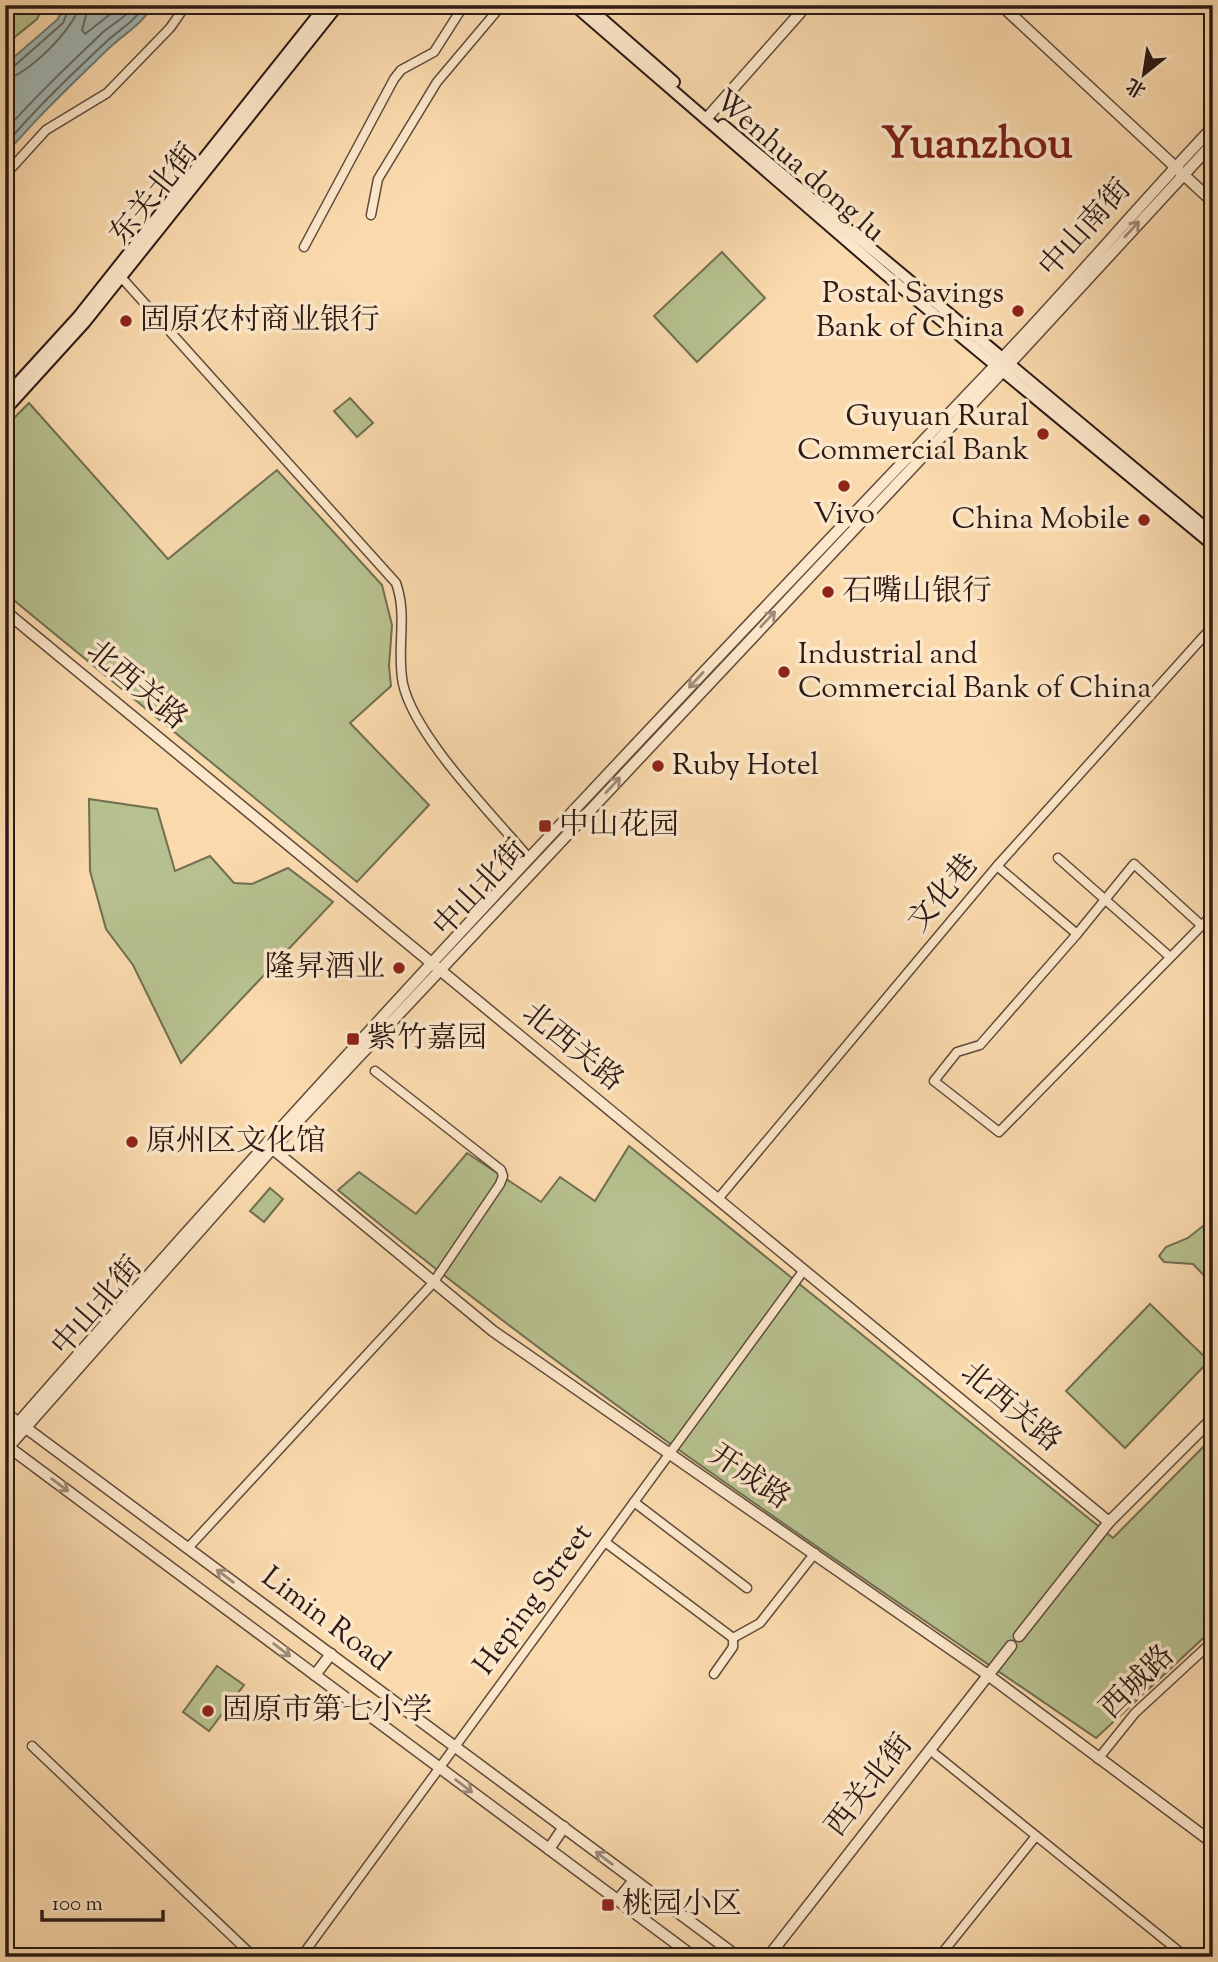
<svg xmlns="http://www.w3.org/2000/svg" width="1218" height="1962" font-family="'Sorts Mill Goudy','Noto Serif SC',serif">
	<rect width="100%" height="100%" fill="#fadaad"/>
	<filter id="stains"><feTurbulence type="fractalNoise" baseFrequency=".00286" numOctaves="4"/><feColorMatrix values="0 0 0 0 .2 0 0 0 0 .09 0 0 0 0 .02 0 0 0 .5 -.17"/></filter>
	<radialGradient id="worn" r=".72"><stop offset=".6" stop-color="#630" stop-opacity="0"/><stop offset="1" stop-color="#630" stop-opacity=".3"/></radialGradient>
	<!-- green -->
	<g fill="#b7c18f" stroke="#716e52" stroke-width="2">
		<polygon points="5,5 44,5 37,19 5,45"/>
		<polygon points="722,252 765,298 697,362 654,316"/>
		<polygon points="350,398 373,423 357,437 334,411"/>
		<polygon points="29,403 168,559 277,470 382,585 392,625 389,666 391,686 350,723 429,805 357,882 5,593 5,427"/>
		<polygon points="89,799 157,809 175,871 210,856 234,883 252,884 288,868 333,902 181,1063 133,965 106,929 90,871"/>
		<path d="M629,1146L1113,1538L1213,1437V1629L1096,1738C838,1561 578,1389 338,1190L359,1172L416,1214L467,1153L541,1202L560,1177L595,1201Z"/>
		<polygon points="270,1188 283,1199 264,1222 250,1211"/>
		<polygon points="1213,1218 1213,1285 1193,1264 1164,1262 1159,1256 1166,1247 1188,1238"/>
		<polygon points="1150,1304 1209,1361 1125,1448 1066,1391"/>
		<polygon points="217,1666 244,1685 209,1731 183,1712"/>
	</g>
	<!-- water -->
	<path fill="#a2b8b5" stroke="#727975" stroke-width="2" d="M64,5H154C138,28 126,32 107,50C72,84 37,117 5,155V65L58,19Z"/>
	<g fill="none" stroke-linecap="round" stroke-linejoin="round">
		<!-- shore -->
		<g stroke="#666965" stroke-width="2">
			<polyline points="89,5 82,30 85,34 122,5"/>
			<polyline points="5,70 12,68 63,23 70,5"/>
			<path d="M5,79C26,77 77,26 79,5"/>
			<path d="M5,131C35,96 69,65 102,33C113,23 126,18 135,5"/>
			<path d="M5,145C36,108 71,75 106,42C120,29 134,22 145,5"/>
		</g>
		<!-- minor casing -->
		<g stroke="#5f4a3b" stroke-width="11">
			<g id="minor">
				<polyline points="5,175 46,130 107,93 170,28 186,5"/>
				<polyline points="371,215 378,179 437,82 502,5"/>
				<polyline points="304,247 394,79 401,70 434,52 464,5"/>
				<path d="M121,277L396,583C408,616 396,649 403,684C415,737 492,814 529,858"/>
				<polyline points="1058,858 1169,956"/>
				<polyline points="997,866 1077,934 980,1045 957,1052 934,1081 999,1132 1213,914"/>
				<polyline points="1077,934 1134,864 1201,925"/>
				<polyline points="718,1199 997,866 1213,626"/>
				<polyline points="5,1411 19,1422"/>
				<polyline points="634,1502 747,1588"/>
				<polyline points="605,1542 733,1638"/>
				<polyline points="188,1548 433,1283 500,1184 503,1176 501,1170 375,1071"/>
				<polyline points="733,1638 760,1623 815,1553"/>
				<polyline points="714,1674 733,1647 733,1638"/>
				<polyline points="32,1746 254,1957"/>
				<polyline points="930,1750 1186,1957"/>
				<polyline points="1098,1759 1135,1713 1213,1641"/>
				<polyline points="301,1957 804,1270"/>
				<polyline points="939,1957 1036,1836"/>
			</g>
		</g>
		<!-- tertiary casing -->
		<g stroke="#5f4a3b" stroke-width="13">
			<g id="tertiary">
				<polyline points="1001,5 1213,202"/>
				<polyline points="706,119 807,5"/>
				<polyline points="5,611 1109,1522"/>
				<polyline points="268,1145 493,1331 988,1675 1213,1843"/>
				<polyline points="22,1425 738,1957"/>
				<path d="M5,1438C329,1066 668,708 1008,352C1078,278 1143,201 1213,127"/>
				<polyline points="6,1445 694,1957"/>
				<polyline points="5,1451 273,1148 1004,370 1213,143"/>
				<polyline points="1019,1636 1109,1522 1213,1418"/>
				<polyline points="315,1675 331,1654"/>
				<polyline points="549,1849 564,1827"/>
				<polyline points="618,1900 634,1880"/>
				<polyline points="768,1957 1011,1646"/>
			</g>
		</g>
		<!-- secondary casing -->
		<g stroke="#2b1a15" stroke-width="14">
			<g id="secondary">
				<polyline points="574,5 884,273 1213,545"/>
				<polyline points="586,5 674,82"/>
				<polyline points="723,125 1213,534"/>
				<polyline points="5,397 78,317 326,5"/>
				<polyline points="5,410 85,322 338,5"/>
			</g>
		</g>
		<!-- minor -->
		<use href="#minor" stroke="#fce7ca" stroke-width="8"/>
		<!-- tertiary -->
		<use href="#tertiary" stroke="#fce7ca" stroke-width="10"/>
		<!-- secondary -->
		<use href="#secondary" stroke="#fce7ca" stroke-width="10"/>
	</g>
	<!-- one-way arrows -->
	<defs><path id="oneway-shaft" d="M-6 0H5M1.5-3L5.5 0L1.5 3" fill="none" stroke-width="1.6" stroke-linecap="round" stroke-linejoin="round" transform="scale(1.75)"/></defs>
	<g stroke="#9e8b79">
		<use href="#oneway-shaft" transform="translate(1132 229) rotate(-47)"/>
		<use href="#oneway-shaft" transform="translate(768 619) rotate(-47)"/>
		<use href="#oneway-shaft" transform="translate(696 680) rotate(133)"/>
		<use href="#oneway-shaft" transform="translate(613 785) rotate(-47)"/>
		<use href="#oneway-shaft" transform="translate(60 1485) rotate(37)"/>
		<use href="#oneway-shaft" transform="translate(225 1576) rotate(-143)"/>
		<use href="#oneway-shaft" transform="translate(282 1650) rotate(37)"/>
		<use href="#oneway-shaft" transform="translate(464 1786) rotate(37)"/>
		<use href="#oneway-shaft" transform="translate(604 1858) rotate(-143)"/>
	</g>
	<!-- markers -->
	<g fill="#8f2418" stroke="#fce7ca" stroke-width="2.5">
		<circle cx="1018" cy="311" r="7"/>
		<circle cx="126" cy="321" r="7"/>
		<circle cx="1043" cy="434" r="7"/>
		<circle cx="844" cy="486" r="7"/>
		<circle cx="1144" cy="520" r="7"/>
		<circle cx="828" cy="592" r="7"/>
		<circle cx="784" cy="672" r="7"/>
		<circle cx="658" cy="766" r="7"/>
		<rect x="538" y="819" width="14" height="14" rx="3.5"/>
		<circle cx="399" cy="968" r="7"/>
		<rect x="346" y="1032" width="14" height="14" rx="3.5"/>
		<circle cx="132" cy="1142" r="7"/>
		<circle cx="208" cy="1711" r="7"/>
		<rect x="601" y="1898" width="14" height="14" rx="3.5"/>
	</g>
	<g text-anchor="middle" dominant-baseline="central" stroke-width="7" stroke-linejoin="round" paint-order="stroke">
		<!-- street labels -->
		<g font-size="30" fill="#2b1a15" stroke="#fce7ca">
			<text transform="translate(799 167) rotate(41)">Wenhua dong lu</text>
			<text transform="translate(155 195) rotate(-51)">东关北街</text>
			<text transform="translate(1086 229) rotate(-48)">中山南街</text>
			<text transform="translate(136 686) rotate(40)">北西关路</text>
			<text transform="translate(481 889) rotate(-47)">中山北街</text>
			<text transform="translate(944 894) rotate(-50)">文化巷</text>
			<text transform="translate(572 1048) rotate(39)">北西关路</text>
			<text transform="translate(98 1307) rotate(-49)">中山北街</text>
			<text transform="translate(1010 1408) rotate(40)">北西关路</text>
			<text transform="translate(749 1478) rotate(34)">开成路</text>
			<text transform="translate(534 1600) rotate(-54)">Heping Street</text>
			<text transform="translate(325 1620) rotate(37)">Limin Road</text>
			<text transform="translate(1138 1683) rotate(-45)">西城路</text>
			<text transform="translate(870 1786) rotate(-52)">西关北街</text>
		</g>
		<!-- poi labels -->
		<g font-size="30" fill="#2b1a15" stroke="#fce7ca" text-anchor="start">
			<text x="1004" y="294" text-anchor="end">Postal Savings<tspan x="1004" dy="34">Bank of China</tspan></text>
			<text x="140" y="321">固原农村商业银行</text>
			<text x="1029" y="417" text-anchor="end">Guyuan Rural<tspan x="1029" dy="34">Commercial Bank</tspan></text>
			<text x="844" y="515" text-anchor="middle">Vivo</text>
			<text x="1130" y="520" text-anchor="end">China Mobile</text>
			<text x="842" y="592">石嘴山银行</text>
			<text x="798" y="655">Industrial and<tspan x="798" dy="34">Commercial Bank of China</tspan></text>
			<text x="672" y="766">Ruby Hotel</text>
			<text x="559" y="826">中山花园</text>
			<text x="385" y="968" text-anchor="end">隆昇酒业</text>
			<text x="367" y="1039">紫竹嘉园</text>
			<text x="146" y="1142">原州区文化馆</text>
			<text x="222" y="1711">固原市第七小学</text>
			<text x="622" y="1905">桃园小区</text>
		</g>
		<!-- town labels -->
		<g font-size="44" font-weight="bold" fill="#7a1f14" stroke="#fce7ca">
			<text x="977" y="146">Yuanzhou</text>
		</g>
	</g>
	<!-- margin -->
	<rect width="1218" height="1962" fill="none" stroke="#fadaad" stroke-width="28"/>
	<rect x="7" y="7" width="1204" height="1948" fill="none" stroke="#2b1a15" stroke-width="3.5"/>
	<rect x="14" y="14" width="1190" height="1934" fill="none" stroke="#2b1a15" stroke-width="2"/>
	<!-- north arrow -->
	<g transform="translate(1144 74) rotate(210)" stroke="#fce7ca" stroke-width="5" paint-order="stroke">
	<path d="M0-5L12 26L0 18L-12 26Z" fill="#2b1a15"/>
	<text y="-10" font-size="19" font-weight="bold" text-anchor="middle" fill="#2b1a15">北</text>
	</g>
	<!-- scale -->
	<path d="M42 1910v10h121v-10" fill="none" stroke="#2b1a15" stroke-width="3.5"/>
	<text x="52" y="1910" font-size="21" fill="#2b1a15" stroke="#fce7ca" stroke-width="5" paint-order="stroke">100 m</text>
	<rect width="100%" height="100%" filter="url(#stains)"/>
	<rect width="100%" height="100%" fill="url(#worn)"/>
</svg>
